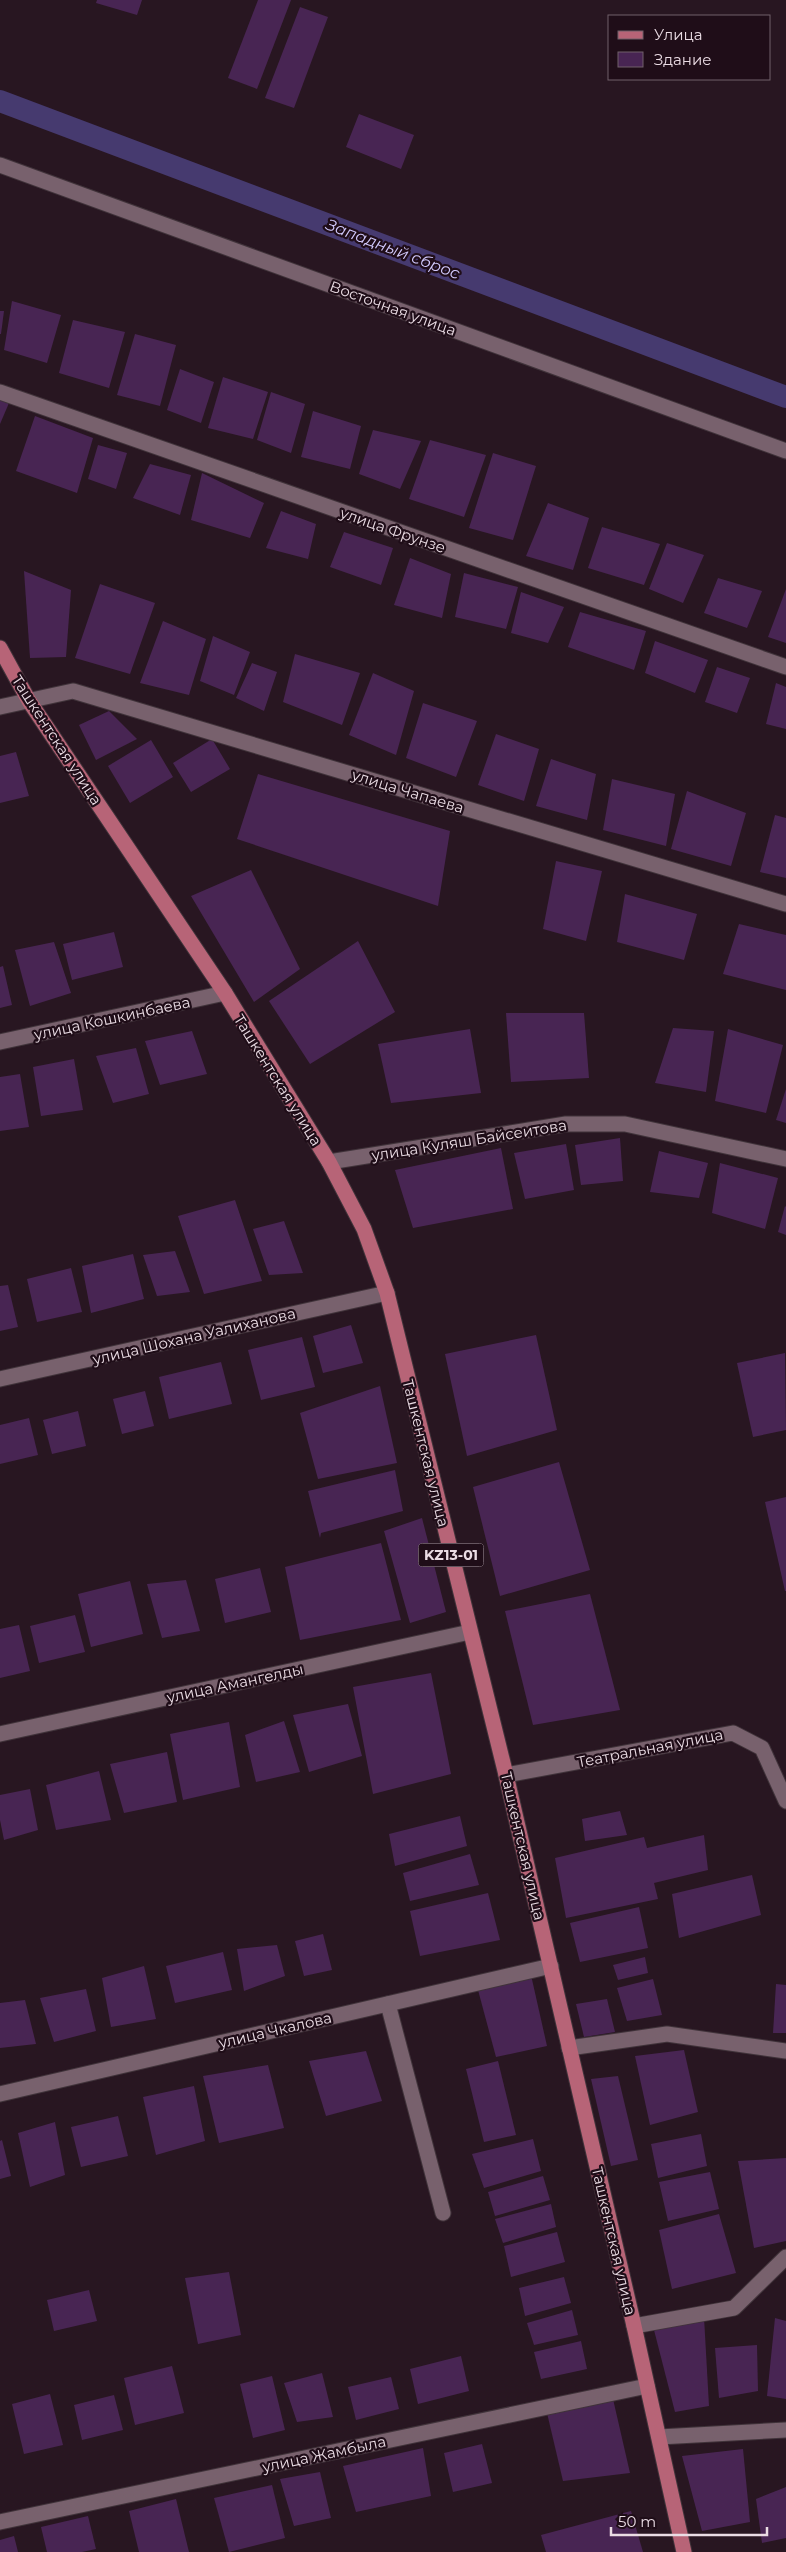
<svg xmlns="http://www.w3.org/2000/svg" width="786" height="2552" font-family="Montserrat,sans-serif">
	<rect width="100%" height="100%" fill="#281621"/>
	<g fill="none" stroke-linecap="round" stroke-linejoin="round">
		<!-- canal -->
		<polyline stroke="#463a6f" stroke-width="22" points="0,101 786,397"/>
	</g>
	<!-- building -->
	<g fill="#482553">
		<polygon points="97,0 142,0 137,15 96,3"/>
		<polygon points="258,0 291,0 257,89 228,78"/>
		<polygon points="300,7 328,17 294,108 265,98"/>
		<polygon points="359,114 414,135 401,169 346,147"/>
		<polygon points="12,301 61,315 47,363 4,350"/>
		<polygon points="0,311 4,311 1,334 0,334"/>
		<polygon points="73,320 125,332 109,388 59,373"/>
		<polygon points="135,334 176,345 160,406 117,395"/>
		<polygon points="180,369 214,382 201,423 167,410"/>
		<polygon points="223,377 268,392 253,439 208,428"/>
		<polygon points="271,392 305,404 291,453 257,440"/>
		<polygon points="0,399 9,403 0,424"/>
		<polygon points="313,411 361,426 350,469 301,457"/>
		<polygon points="35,416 93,438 77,493 16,471"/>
		<polygon points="373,430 421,441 400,489 359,474"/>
		<polygon points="430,440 486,455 464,517 409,499"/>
		<polygon points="98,445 127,453 116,489 88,479"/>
		<polygon points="493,453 536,466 513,540 469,528"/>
		<polygon points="150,464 191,475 180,515 133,498"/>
		<polygon points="202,473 264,503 250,538 191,520"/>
		<polygon points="548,503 589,518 573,570 526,556"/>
		<polygon points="281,511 316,524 308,559 266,548"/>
		<polygon points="602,527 660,544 644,585 588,568"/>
		<polygon points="344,532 393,548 381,585 330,567"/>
		<polygon points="667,543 704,555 683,603 649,589"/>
		<polygon points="410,558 451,574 442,618 394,605"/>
		<polygon points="24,571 71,590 66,657 30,658"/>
		<polygon points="464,573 518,587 506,629 455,617"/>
		<polygon points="718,578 762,591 747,628 704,613"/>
		<polygon points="100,584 155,603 130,674 75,658"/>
		<polygon points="786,589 786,643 768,637"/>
		<polygon points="521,592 564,607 548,643 511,633"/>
		<polygon points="580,612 646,631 634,670 568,647"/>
		<polygon points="163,621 206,639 189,695 140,683"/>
		<polygon points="213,636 250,652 234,695 200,681"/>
		<polygon points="655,641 708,660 695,693 645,673"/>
		<polygon points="295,654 360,673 342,725 283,702"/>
		<polygon points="252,663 277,672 264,711 236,698"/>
		<polygon points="717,667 750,678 737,713 705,702"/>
		<polygon points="373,673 414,691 396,755 349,735"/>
		<polygon points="776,683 786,687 786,729 766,724"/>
		<polygon points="423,703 477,721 456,777 406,758"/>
		<polygon points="109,711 137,739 96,760 79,725"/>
		<polygon points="496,734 539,749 524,801 478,785"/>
		<polygon points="212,739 230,769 191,792 173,763"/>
		<polygon points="151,740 173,777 130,803 108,766"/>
		<polygon points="16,752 29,796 0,803 0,756"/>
		<polygon points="551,759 596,774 587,820 536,806"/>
		<polygon points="258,774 450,831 438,906 237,839"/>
		<polygon points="612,779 675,794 666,846 603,830"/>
		<polygon points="687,791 746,813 731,866 671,849"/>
		<polygon points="775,815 786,818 786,878 760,872"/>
		<polygon points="556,861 602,871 586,941 543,929"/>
		<polygon points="251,870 300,969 254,1002 191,896"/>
		<polygon points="625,894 697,914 684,960 617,942"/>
		<polygon points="739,924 786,935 786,990 723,974"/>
		<polygon points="114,932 123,967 72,980 63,944"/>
		<polygon points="358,941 395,1012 310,1064 269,1001"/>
		<polygon points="54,942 71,993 30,1006 15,950"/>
		<polygon points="3,966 12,1005 0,1008 0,967"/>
		<polygon points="506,1013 584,1013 589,1078 511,1082"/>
		<polygon points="673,1028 714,1031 706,1092 655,1083"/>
		<polygon points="470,1029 481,1093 391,1103 378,1044"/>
		<polygon points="728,1029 783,1045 766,1113 715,1101"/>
		<polygon points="192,1031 207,1074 160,1085 145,1041"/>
		<polygon points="136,1048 149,1094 113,1103 96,1056"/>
		<polygon points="74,1059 83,1110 41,1116 33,1067"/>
		<polygon points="20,1074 29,1127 0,1131 0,1077"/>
		<polygon points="786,1089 786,1123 776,1120"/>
		<polygon points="620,1138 623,1181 581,1185 575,1145"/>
		<polygon points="566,1144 574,1190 525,1199 514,1153"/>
		<polygon points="501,1148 513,1209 413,1228 395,1170"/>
		<polygon points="659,1151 708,1163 699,1198 650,1192"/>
		<polygon points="720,1163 778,1178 765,1229 712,1213"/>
		<polygon points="235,1200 262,1281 204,1294 178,1216"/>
		<polygon points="785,1206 786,1207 786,1235 778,1232"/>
		<polygon points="284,1221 303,1273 269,1275 253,1229"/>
		<polygon points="175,1251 190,1292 157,1296 143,1255"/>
		<polygon points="133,1254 144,1299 91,1313 82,1266"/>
		<polygon points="71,1268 82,1312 37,1322 27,1279"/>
		<polygon points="8,1285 18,1327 0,1331 0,1286"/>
		<polygon points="351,1325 363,1363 323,1373 313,1336"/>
		<polygon points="536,1335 557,1430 467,1456 445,1354"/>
		<polygon points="302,1337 315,1387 261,1400 248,1350"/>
		<polygon points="785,1353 786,1430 753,1437 737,1363"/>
		<polygon points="221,1362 232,1404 169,1419 159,1377"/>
		<polygon points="380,1386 397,1463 318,1479 300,1413"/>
		<polygon points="145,1391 154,1426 122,1434 113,1399"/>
		<polygon points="78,1411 86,1446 52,1454 43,1420"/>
		<polygon points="29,1418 38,1455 0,1464 0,1425"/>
		<polygon points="559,1462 590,1570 500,1596 473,1487"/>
		<polygon points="395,1470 403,1511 321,1533 320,1538 308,1491"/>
		<polygon points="786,1497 786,1591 785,1591 765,1502"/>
		<polygon points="422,1518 446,1612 410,1623 384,1531"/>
		<polygon points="381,1543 401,1620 300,1640 285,1567"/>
		<polygon points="260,1568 271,1612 225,1623 215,1579"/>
		<polygon points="186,1580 200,1631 162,1638 147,1584"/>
		<polygon points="130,1581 143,1634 91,1647 78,1594"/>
		<polygon points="590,1594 620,1710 533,1725 505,1611"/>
		<polygon points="75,1615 85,1652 39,1663 30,1626"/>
		<polygon points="19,1625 30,1671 0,1678 0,1629"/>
		<polygon points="431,1673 451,1774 373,1794 353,1687"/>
		<polygon points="348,1704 362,1756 309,1772 293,1715"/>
		<polygon points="284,1721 300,1772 256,1782 245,1735"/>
		<polygon points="229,1722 240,1787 183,1800 170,1734"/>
		<polygon points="167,1752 177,1802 124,1813 110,1764"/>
		<polygon points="99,1771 111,1820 56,1830 46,1785"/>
		<polygon points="30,1789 38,1830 4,1840 0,1820 0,1795"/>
		<polygon points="620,1811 627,1835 585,1841 582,1819"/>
		<polygon points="460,1816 467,1846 395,1866 389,1834"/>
		<polygon points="704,1835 708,1870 654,1883 658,1899 566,1918 555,1858 644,1837 647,1848"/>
		<polygon points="470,1854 479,1885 410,1901 403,1873"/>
		<polygon points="752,1875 761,1915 679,1938 672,1894"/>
		<polygon points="488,1893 500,1940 420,1956 410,1911"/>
		<polygon points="639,1907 648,1948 580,1962 570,1923"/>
		<polygon points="323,1934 332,1970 304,1976 295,1941"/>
		<polygon points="277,1945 285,1976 244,1991 237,1949"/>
		<polygon points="223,1952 232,1990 175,2003 166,1966"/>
		<polygon points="645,1957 648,1973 618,1980 613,1965"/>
		<polygon points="144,1966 156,2019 111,2027 102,1978"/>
		<polygon points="531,1975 547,2046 496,2057 478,1990"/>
		<polygon points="653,1979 662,2015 627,2021 617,1988"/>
		<polygon points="776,1984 786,1985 786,2033 773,2033"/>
		<polygon points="86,1989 96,2031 54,2042 40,1998"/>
		<polygon points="607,1999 615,2032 584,2037 576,2004"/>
		<polygon points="25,2000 36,2044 0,2048 0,2003"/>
		<polygon points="684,2050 698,2112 650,2125 635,2056"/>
		<polygon points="366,2051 382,2101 326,2116 309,2061"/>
		<polygon points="498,2061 516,2135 484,2142 466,2069"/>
		<polygon points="268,2065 284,2128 219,2143 203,2076"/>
		<polygon points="618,2076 638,2160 611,2166 591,2079"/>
		<polygon points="194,2086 205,2141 156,2155 143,2097"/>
		<polygon points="118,2116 128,2156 81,2167 71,2127"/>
		<polygon points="55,2122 65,2175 30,2187 18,2133"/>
		<polygon points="701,2134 707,2166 658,2178 651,2144"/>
		<polygon points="533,2139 541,2171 484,2188 472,2154"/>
		<polygon points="2,2140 11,2176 0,2179 0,2141"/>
		<polygon points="786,2158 786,2241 754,2248 738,2161"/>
		<polygon points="710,2172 719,2209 668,2221 659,2182"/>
		<polygon points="543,2176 550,2200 495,2216 488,2192"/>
		<polygon points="551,2204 556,2227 503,2243 495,2219"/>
		<polygon points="719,2214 736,2273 672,2289 659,2230"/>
		<polygon points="557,2232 565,2262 511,2277 504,2246"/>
		<polygon points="229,2272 241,2335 198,2344 185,2278"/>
		<polygon points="564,2277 571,2303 525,2316 519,2288"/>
		<polygon points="89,2290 97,2321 54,2331 47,2300"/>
		<polygon points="572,2310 578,2335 534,2345 527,2323"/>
		<polygon points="704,2317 709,2406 675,2412 654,2330"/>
		<polygon points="775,2318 786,2321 786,2399 767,2396"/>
		<polygon points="581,2341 587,2369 541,2379 534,2352"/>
		<polygon points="757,2345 758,2391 719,2398 715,2348"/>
		<polygon points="461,2356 469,2391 418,2404 410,2369"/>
		<polygon points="172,2366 184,2413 135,2425 124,2378"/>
		<polygon points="322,2373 333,2417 297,2422 284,2383"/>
		<polygon points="272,2376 285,2430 253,2438 240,2384"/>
		<polygon points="391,2377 399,2409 356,2420 348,2387"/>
		<polygon points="50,2394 63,2445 24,2454 12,2404"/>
		<polygon points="114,2395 123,2430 82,2440 74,2405"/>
		<polygon points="613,2399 630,2473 563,2481 547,2413"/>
		<polygon points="482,2444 492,2483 453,2492 444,2453"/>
		<polygon points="423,2448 431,2496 356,2512 343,2466"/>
		<polygon points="743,2449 750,2522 702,2531 682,2456"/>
		<polygon points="320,2472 331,2518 294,2526 280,2479"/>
		<polygon points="272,2485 285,2538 229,2552 214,2498"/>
		<polygon points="786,2487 786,2538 762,2543 756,2499"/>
		<polygon points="176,2499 189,2552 139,2552 129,2511"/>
		<polygon points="631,2511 643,2552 546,2552 541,2535"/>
		<polygon points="88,2516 96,2549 82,2552 47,2552 41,2527"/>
		<polygon points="14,2536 18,2552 0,2552 0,2540"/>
	</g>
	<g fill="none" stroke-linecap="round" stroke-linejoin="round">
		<!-- minor casing -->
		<g stroke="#40333a" stroke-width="17">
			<g id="minor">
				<polyline points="0,165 786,451"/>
				<polyline points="0,392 786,667"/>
				<polyline points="0,707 73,691 786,904"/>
				<polyline points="0,1042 225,993"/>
				<polyline points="329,1162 566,1124 625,1124 786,1159"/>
				<polyline points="0,1379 387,1293"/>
				<polyline points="0,1734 470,1632"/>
				<polyline points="506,1775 733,1733 762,1748 786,1801"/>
				<polyline points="388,2004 443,2213"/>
				<polyline points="569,2048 667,2034 786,2051"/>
				<polyline points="0,2094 551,1966"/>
				<polyline points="634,2326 734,2308 786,2257"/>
				<polyline points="659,2437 786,2430"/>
				<polyline points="0,2522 647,2386"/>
			</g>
		</g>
		<!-- major casing -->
		<g stroke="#40333a" stroke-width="17">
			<polyline id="major" points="0,648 29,701 225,993 329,1162 364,1229 387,1293 506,1775 634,2326 684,2552"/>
		</g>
		<!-- minor -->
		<use href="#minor" stroke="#78616d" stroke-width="15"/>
		<!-- major -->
		<use href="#major" stroke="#b76477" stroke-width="15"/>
	</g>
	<g text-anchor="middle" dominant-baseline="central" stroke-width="4.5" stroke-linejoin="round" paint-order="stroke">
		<!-- shield labels -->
		<rect fill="#1f0d18" stroke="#ad9ea7" stroke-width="1" x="418.5" y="1543.5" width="65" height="23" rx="4"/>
		<g font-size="14" font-weight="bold" fill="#eadce4">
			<text x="451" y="1555">KZ13-01</text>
		</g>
		<!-- street labels -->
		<g font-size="15" fill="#eadce4" stroke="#1f0d18">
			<text transform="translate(393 308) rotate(20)">Восточная улица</text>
			<text transform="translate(393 530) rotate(19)">улица Фрунзе</text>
			<text transform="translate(57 740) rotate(57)">Ташкентская улица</text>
			<text transform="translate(408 791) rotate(17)">улица Чапаева</text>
			<text transform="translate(112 1018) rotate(-12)">улица Кошкинбаева</text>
			<text transform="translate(278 1080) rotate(58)">Ташкентская улица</text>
			<text transform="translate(469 1140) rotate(-9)">улица Куляш Байсеитова</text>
			<text transform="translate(194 1336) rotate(-13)">улица Шохана Уалиханова</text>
			<text transform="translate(426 1453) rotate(76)">Ташкентская улица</text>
			<text transform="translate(235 1683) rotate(-12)">улица Амангелды</text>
			<text transform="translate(650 1748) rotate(-11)">Театральная улица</text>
			<text transform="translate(523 1846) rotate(77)">Ташкентская улица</text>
			<text transform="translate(275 2030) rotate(-13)">улица Чкалова</text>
			<text transform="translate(614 2241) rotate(77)">Ташкентская улица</text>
			<text transform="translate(324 2454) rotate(-12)">улица Жамбыла</text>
		</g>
		<!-- water labels -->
		<g font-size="16" font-style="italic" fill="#d1c9fc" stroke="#1f0d18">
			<text transform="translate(393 249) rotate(21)">Западный сброс</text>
		</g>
	</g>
	<!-- legend -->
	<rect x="608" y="15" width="162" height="65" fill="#1f0d18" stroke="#70606a"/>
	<rect x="618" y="31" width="25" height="8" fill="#b76477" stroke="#70606a"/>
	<text x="654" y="40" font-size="15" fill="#eadce4">Улица</text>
	<rect x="618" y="52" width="25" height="15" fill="#482553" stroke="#70606a"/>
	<text x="654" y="65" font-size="15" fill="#eadce4">Здание</text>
	<!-- scale -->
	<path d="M611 2527v8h156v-8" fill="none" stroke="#eadce4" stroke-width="2.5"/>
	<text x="618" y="2527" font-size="15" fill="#eadce4" stroke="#1f0d18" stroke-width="4" paint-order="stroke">50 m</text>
</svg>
